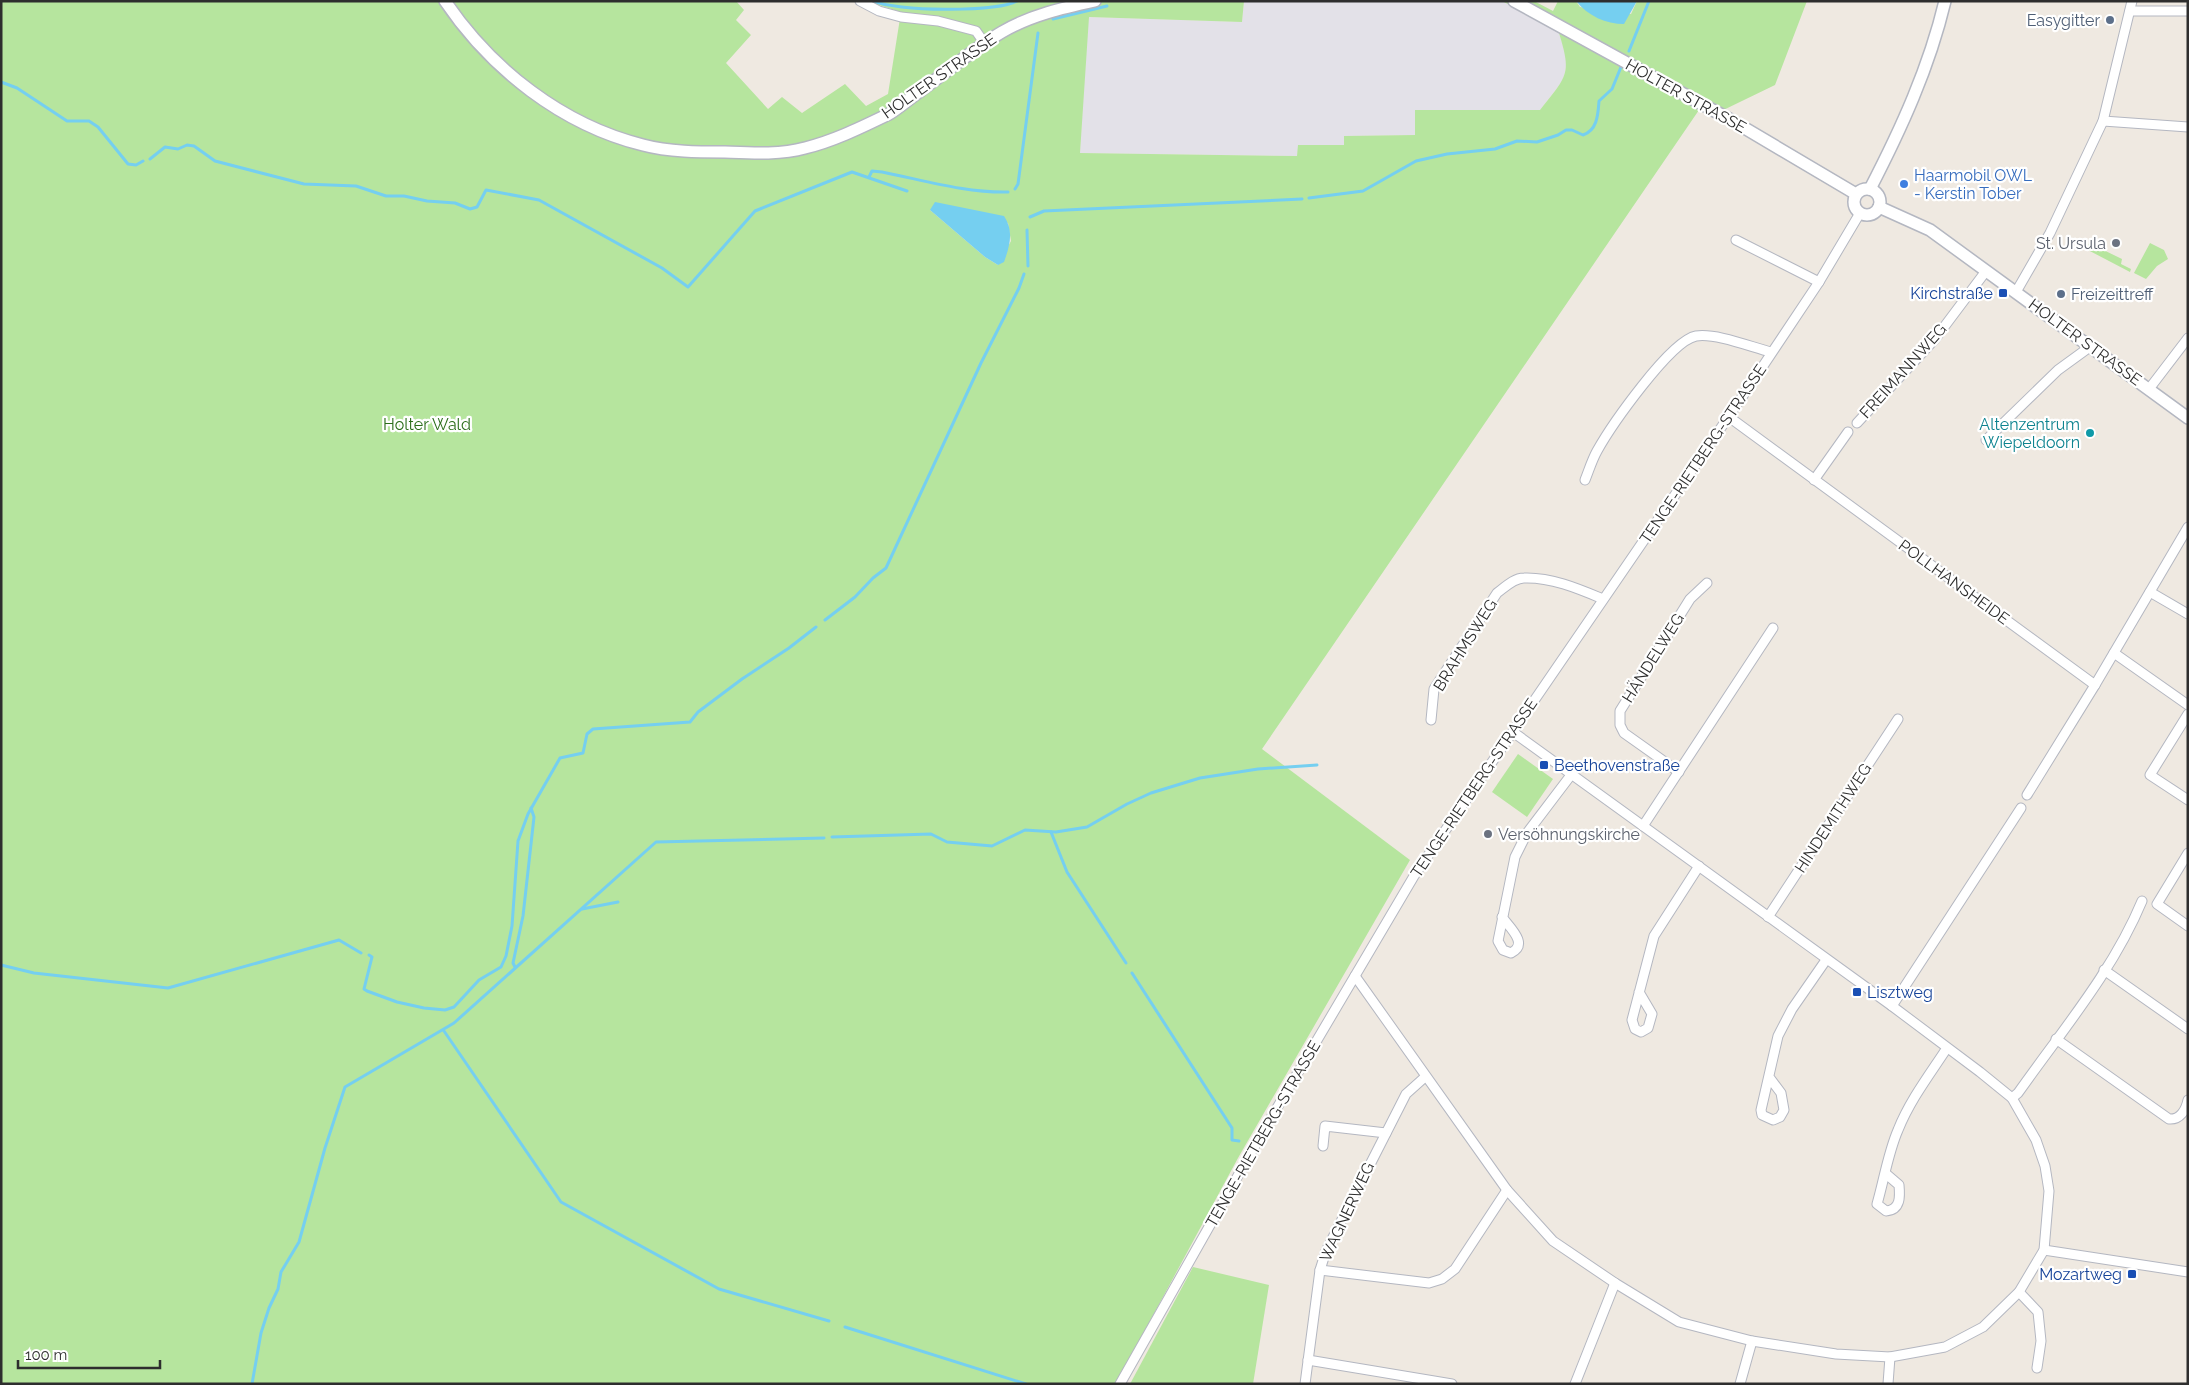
<svg xmlns="http://www.w3.org/2000/svg" width="2189" height="1385" font-family="Raleway,sans-serif">
	<rect width="100%" height="100%" fill="#efe9e1"/>
	<!-- industrial -->
	<polygon fill="#e3e1e8" points="1244,1 1502,1 1558,30 1567,58 1564,79 1540,110 1415,110 1415,135 1344,136 1344,145 1299,145 1297,156 1080,153 1088,17 1242,22"/>
	<!-- green -->
	<g fill="#b6e59e" fill-rule="evenodd">
		<path d="M1,1H736L744,10L736,20L751,35L726,63L768,109L782,97L802,113L845,84L866,106L888,94L901,12L866,1H1244L1242,22L1089,17L1080,153L1297,156L1298,145H1344V136L1415,135V110H1540C1568,75 1572,74 1558,30L1502,1H1534L1553,11L1558,1H1576L1580,7L1631,14L1637,1H1807L1775,85L1711,116L1699,110L1262,749L1410,860L1238,1158L1116,1384H1ZM930,210L1008,223L1011,241L998,265L985,257Z"/>
		<polygon points="2089,243 2122,259 2121,264 2131,269 2130,272 2086,249"/>
		<polygon points="2150,243 2164,250 2168,259 2157,266 2146,279 2134,273"/>
		<polygon points="1518,754 1553,779 1527,817 1492,792"/>
		<polygon points="1193,1267 1269,1285 1253,1384 1130,1384"/>
	</g>
	<!-- water -->
	<g fill="#75cff0">
		<path d="M1576,1H1637L1624,24C1606,24 1588,16 1576,1Z"/>
		<path d="M935,202L1004,216C1014,231 1010,245 1004,262L998,265L985,257L930,210Z"/>
	</g>
	<g fill="none" stroke-linecap="round" stroke-linejoin="round">
		<!-- stream -->
		<g stroke="#75cff0" stroke-width="3">
			<path d="M873,1C895,11 995,13 1017,1"/>
			<polyline points="1053,19 1107,6"/>
			<polyline points="1629,51 1649,1"/>
			<polyline points="1,82 17,88 67,121 89,121 98,127 128,164 136,165 143,161"/>
			<polyline points="150,159 165,147 178,149 187,145 194,146 215,161 304,184 356,186 386,196 404,196 427,201 455,203 470,209 477,207 486,190 539,200 662,268 688,287 755,211 760,209 852,172 907,191"/>
			<path d="M869,177L872,171L882,172C923,180 966,193 1008,192"/>
			<polyline points="1015,189 1018,184 1038,33"/>
			<path d="M1309,198L1363,191L1416,161L1447,154L1495,149L1517,141L1537,142L1558,135L1566,130H1572L1583,135C1598,130 1598,113 1599,101L1612,89L1621,67"/>
			<polyline points="1030,217 1044,211 1302,199"/>
			<polyline points="1027,230 1028,266"/>
			<polyline points="825,620 855,597 873,578 886,568 981,363 1019,288 1024,274"/>
			<polyline points="1051,832 1067,872 1126,963"/>
			<polyline points="832,837 931,834 947,842 992,846 1025,830 1056,832 1087,827 1127,804 1151,793 1200,778 1258,769 1317,765"/>
			<polyline points="582,909 618,902"/>
			<polyline points="369,955 372,957 364,989 367,991 397,1002 424,1008 445,1010 454,1007 479,980 501,967 506,956 512,926 518,841 528,814 560,758 583,753 587,734 593,729 690,722 698,712 742,679 789,648 816,627"/>
			<polyline points="1,965 34,973 168,988 339,940 361,953"/>
			<polyline points="515,967 513,963 523,916 534,817 531,808"/>
			<polyline points="1132,973 1232,1128 1232,1140 1239,1141"/>
			<polyline points="444,1031 561,1202 719,1289 829,1321"/>
			<polyline points="845,1327 1026,1384"/>
			<polyline points="252,1384 261,1333 269,1308 278,1289 281,1272 299,1242 325,1148 345,1087 454,1023 656,842 824,838"/>
		</g>
		<!-- minor casing -->
		<g stroke="#b4b7c1" stroke-width="11">
			<g id="minor">
				<polyline points="860,1 879,11 901,17 938,21 976,31 985,44"/>
				<polyline points="2130,11 2188,11"/>
				<polyline points="2103,121 2188,127"/>
				<polyline points="1736,240 1819,282"/>
				<polyline points="2016,292 2050,233 2103,121 2132,1"/>
				<polyline points="2149,389 2188,338"/>
				<polyline points="1729,417 2095,685 2188,527"/>
				<polyline points="1857,423 1935,339 1986,271"/>
				<polyline points="1986,440 2058,370 2091,346"/>
				<path d="M1585,480C1589,470 1592,460 1597,451C1611,426 1670,341 1696,336C1717,333 1751,347 1771,352"/>
				<polyline points="1814,480 1848,432"/>
				<polyline points="2150,592 2188,614"/>
				<polyline points="2114,653 2188,705"/>
				<polyline points="2188,714 2150,775 2188,800"/>
				<path d="M1431,720L1434,689L1497,593C1505,587 1514,578 1524,578C1551,577 1579,589 1603,599"/>
				<polyline points="1679,772 1624,733 1620,725 1620,711 1690,599 1707,583"/>
				<polyline points="2027,795 2095,685"/>
				<polyline points="1643,826 1773,628"/>
				<polyline points="2188,853 2157,904 2188,926"/>
				<path d="M1502,917C1510,928 1529,944 1511,953L1503,950L1498,941L1515,857L1527,833L1571,775"/>
				<polyline points="1768,917 1898,719"/>
				<polyline points="2104,970 2188,1029"/>
				<polyline points="1355,976 1507,1190 1553,1241 1615,1283 1679,1322 1752,1341 1836,1354 1890,1357 1945,1347 1983,1327 2019,1292 2044,1250 2049,1191 2045,1166 2036,1140 2012,1098 1980,1072 1892,1006 1513,732"/>
				<polyline points="1639,992 1652,1014 1648,1028 1641,1032 1635,1029 1632,1020 1654,936 1699,866"/>
				<polyline points="1892,1006 2021,808"/>
				<path d="M2056,1039L2169,1119C2180,1120 2186,1110 2188,1100"/>
				<polyline points="1769,1077 1781,1093 1784,1110 1780,1117 1773,1120 1762,1115 1761,1110 1778,1036 1792,1009 1826,960"/>
				<path d="M2012,1098L2018,1093C2061,1032 2113,971 2142,901"/>
				<polyline points="1323,1146 1325,1126 1386,1133"/>
				<path d="M1885,1173L1899,1185C1900,1196 1901,1210 1886,1211L1877,1204C1884,1180 1888,1153 1898,1130C1910,1100 1930,1074 1947,1048"/>
				<polyline points="2044,1250 2188,1272"/>
				<polyline points="1320,1270 1429,1283 1442,1279 1455,1269 1507,1190"/>
				<polyline points="2019,1292 2038,1312 2041,1341 2037,1368"/>
				<polyline points="1308,1360 1452,1384"/>
				<polyline points="1120,1384 1261,1135 1414,876 1753,381 1819,282 1860,213"/>
				<polyline points="1305,1384 1320,1270 1326,1251 1406,1094 1425,1077"/>
				<polyline points="1575,1384 1615,1283"/>
				<polyline points="1740,1384 1752,1341"/>
				<polyline points="1888,1384 1890,1357"/>
			</g>
		</g>
		<!-- tertiary casing -->
		<g stroke="#b4b7c1" stroke-width="14">
			<g id="tertiary">
				<path d="M445,1C491,69 562,125 643,145C669,152 699,152 725,152C750,153 780,155 805,148C834,141 862,127 889,114C899,108 909,99 919,92C947,72 973,49 1002,32C1031,15 1063,8 1095,1"/>
				<polyline points="1514,1 1731,120 1856,194"/>
				<path d="M1870,189C1901,129 1929,68 1945,1"/>
				<circle cx="1867" cy="202" r="13"/>
				<polyline points="1879,207 1930,230 2188,418"/>
			</g>
		</g>
		<!-- minor -->
		<use href="#minor" stroke="#fff" stroke-width="9"/>
		<!-- tertiary -->
		<use href="#tertiary" stroke="#fff" stroke-width="11"/>
	</g>
	<!-- markers -->
	<g fill="#5c6f8a" stroke="#fff" stroke-width="2">
		<circle cx="2110" cy="20" r="5"/>
		<circle cx="2061" cy="294" r="5"/>
	</g>
	<circle fill="#3f7fe0" stroke="#fff" stroke-width="2" cx="1904" cy="184" r="5"/>
	<g fill="#6b7280" stroke="#fff" stroke-width="2">
		<circle cx="2116" cy="243" r="5"/>
		<circle cx="1488" cy="834" r="5"/>
	</g>
	<g fill="#1a4fb4" stroke="#fff" stroke-width="2">
		<rect x="1998" y="288" width="10" height="10" rx="2.5"/>
		<rect x="1539" y="760" width="10" height="10" rx="2.5"/>
		<rect x="1852" y="987" width="10" height="10" rx="2.5"/>
		<rect x="2127" y="1269" width="10" height="10" rx="2.5"/>
	</g>
	<circle fill="#0f9aa8" stroke="#fff" stroke-width="2" cx="2090" cy="433" r="5"/>
	<g text-anchor="middle" dominant-baseline="central" stroke-width="4.5" stroke-linejoin="round" paint-order="stroke">
		<!-- service labels -->
		<g font-size="16" fill="#4e5e75" stroke="#fff" text-anchor="end">
			<text x="2100" y="20">Easygitter</text>
			<text x="2071" y="294" text-anchor="start">Freizeittreff</text>
		</g>
		<!-- street labels -->
		<g font-size="16" fill="#2e2e2e" stroke="#fff">
			<text transform="translate(939 76) rotate(-35)">HOLTER STRASSE</text>
			<text transform="translate(1686 96) rotate(29)">HOLTER STRASSE</text>
			<text transform="translate(2085 342) rotate(36)">HOLTER STRASSE</text>
			<text transform="translate(1903 371) rotate(-48)">FREIMANNWEG</text>
			<text transform="translate(1703 454) rotate(-56)">TENGE-RIETBERG-STRASSE</text>
			<text transform="translate(1954 582) rotate(36)">POLLHANSHEIDE</text>
			<text transform="translate(1465 645) rotate(-58)">BRAHMSWEG</text>
			<text transform="translate(1653 658) rotate(-58)">HÄNDELWEG</text>
			<text transform="translate(1474 788) rotate(-56)">TENGE-RIETBERG-STRASSE</text>
			<text transform="translate(1833 818) rotate(-57)">HINDEMITHWEG</text>
			<text transform="translate(1263 1134) rotate(-60)">TENGE-RIETBERG-STRASSE</text>
			<text transform="translate(1347 1212) rotate(-65)">WAGNERWEG</text>
		</g>
		<!-- shop labels -->
		<g font-size="16" fill="#366cbe" stroke="#fff" text-anchor="start">
			<text x="1914" y="175">Haarmobil OWL<tspan x="1914" dy="18">- Kerstin Tober</tspan></text>
		</g>
		<!-- worship labels -->
		<g font-size="16" fill="#5b616d" stroke="#fff" text-anchor="end">
			<text x="2106" y="243">St. Ursula</text>
			<text x="1498" y="834" text-anchor="start">Versöhnungskirche</text>
		</g>
		<!-- transit labels -->
		<g font-size="16" fill="#164399" stroke="#fff" text-anchor="end">
			<text x="1993" y="293">Kirchstraße</text>
			<text x="1554" y="765" text-anchor="start">Beethovenstraße</text>
			<text x="1867" y="992" text-anchor="start">Lisztweg</text>
			<text x="2122" y="1274">Mozartweg</text>
		</g>
		<!-- park labels -->
		<g font-size="16" fill="#2c6e1b" stroke="#fff">
			<text x="427" y="424">Holter Wald</text>
		</g>
		<!-- culture labels -->
		<g font-size="16" fill="#0d838f" stroke="#fff" text-anchor="end">
			<text x="2080" y="424">Altenzentrum<tspan x="2080" dy="18">Wiepeldoorn</tspan></text>
		</g>
	</g>
	<!-- border -->
	<rect width="2189" height="1385" fill="none" stroke="#2e2e2e" stroke-width="5"/>
	<!-- scale -->
	<path d="M18 1360v8h142v-8" fill="none" stroke="#2e2e2e" stroke-width="2.5"/>
	<text x="25" y="1360" font-size="15" fill="#2e2e2e" stroke="#ffffff" stroke-width="4" paint-order="stroke">100 m</text>
</svg>
